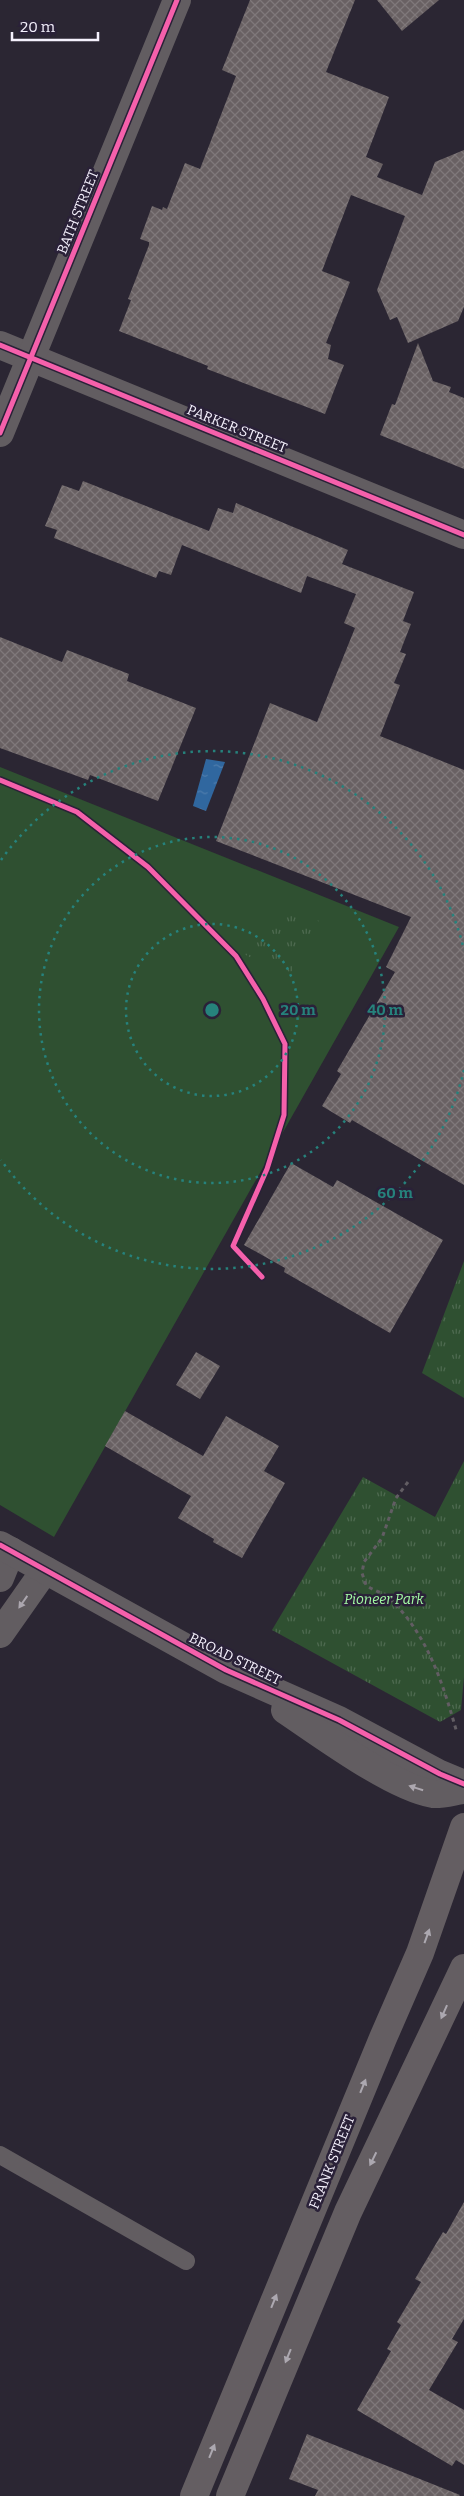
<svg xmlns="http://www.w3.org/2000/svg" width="464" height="2496" font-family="Bitter,serif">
	<defs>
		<pattern id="park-tufts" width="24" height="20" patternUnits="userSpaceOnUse" patternTransform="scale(1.25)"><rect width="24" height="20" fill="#2f5031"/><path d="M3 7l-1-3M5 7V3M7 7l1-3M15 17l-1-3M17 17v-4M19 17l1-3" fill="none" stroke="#4e6a50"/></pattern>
		<pattern id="water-ripples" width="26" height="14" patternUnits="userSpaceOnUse" patternTransform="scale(1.25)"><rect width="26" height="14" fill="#30679f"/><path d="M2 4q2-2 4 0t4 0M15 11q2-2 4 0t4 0" fill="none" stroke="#4f7dad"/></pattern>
		<pattern id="building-cross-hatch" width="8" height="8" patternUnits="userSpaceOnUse" patternTransform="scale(1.25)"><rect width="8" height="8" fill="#696163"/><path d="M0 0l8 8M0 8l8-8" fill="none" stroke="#7f787a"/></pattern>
	</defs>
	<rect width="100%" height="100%" fill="#2b2633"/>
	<!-- grass -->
	<polygon fill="#2f5031" points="0,767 399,927 54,1537 0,1505"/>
	<!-- park -->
	<g fill="url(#park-tufts)">
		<polygon points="287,903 319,921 288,978 244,954 260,928 274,922"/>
		<polygon points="464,1261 464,1398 422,1373"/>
		<polygon points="464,1461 464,1677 461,1710 440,1722 272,1630 363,1477 435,1517"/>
	</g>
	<!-- water -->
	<polygon fill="url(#water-ripples)" points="206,759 225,762 206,811 193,806"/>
	<!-- building -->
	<g fill="url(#building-cross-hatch)">
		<polygon points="250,0 355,0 326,72 389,97 366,157 383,164 377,177 422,195 435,162 464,150 464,307 458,321 408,343 397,317 390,320 377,290 405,216 351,195 322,271 350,282 326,343 331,345 328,359 344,365 325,414 207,369 208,366 119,331 131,300 128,299 149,245 149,242 140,239 152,206 162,210 163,207 167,209 185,163 200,169 236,76 222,70"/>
		<polygon points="377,0 439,0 402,31"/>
		<polygon points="418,343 433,381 451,387 449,392 464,398 464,469 380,435 392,404 395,405"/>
		<polygon points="83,481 209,531 218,508 233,513 236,503 348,550 342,564 414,592 403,621 411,624 400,652 406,654 394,683 400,685 380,736 464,770 464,1185 352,1120 350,1123 322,1106 341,1074 337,1071 395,972 386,967 411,917 216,841 270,703 317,722 355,628 344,623 356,594 307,576 301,593 182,545 171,575 159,571 156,578 54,538 57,530 45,526 62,485 79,491"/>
		<polygon points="0,637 62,662 67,650 129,674 127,681 196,708 158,801 90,775 88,780 0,748"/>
		<polygon points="291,1163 333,1187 337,1180 443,1240 390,1333 284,1272 285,1268 244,1245"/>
		<polygon points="196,1352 220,1366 200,1399 176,1385"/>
		<polygon points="125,1411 203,1456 226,1416 279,1446 264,1471 285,1483 242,1558 213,1542 214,1539 178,1518 191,1496 105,1446"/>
		<polygon points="464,2202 464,2319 452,2339 458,2342 429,2390 464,2410 464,2465 456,2460 452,2466 357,2410 391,2351 387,2349 401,2325 397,2322 421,2282 415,2279 443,2232 446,2234"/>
		<polygon points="307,2434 460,2495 459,2496 315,2496 318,2490 289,2479"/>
	</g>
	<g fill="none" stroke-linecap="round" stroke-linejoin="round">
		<!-- path -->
		<path stroke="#625d63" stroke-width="3" stroke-dasharray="4 4" stroke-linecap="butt" d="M408,1482L396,1498L382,1538L364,1562L362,1573L366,1585C373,1591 383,1592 390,1599C428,1635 443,1684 457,1733"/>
		<!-- service -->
		<polyline stroke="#625d61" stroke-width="18" points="0,2155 186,2261"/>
		<!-- minor -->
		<g stroke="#625d61" stroke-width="28">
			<polyline points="0,345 464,535"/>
			<polyline points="0,433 177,0"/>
			<polyline points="0,1578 11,1551"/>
			<polyline points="0,1634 45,1570"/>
		</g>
		<!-- tertiary -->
		<g stroke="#625d61" stroke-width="28">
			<polyline points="0,1545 226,1670 339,1720 440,1774 464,1784"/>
			<path d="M285,1710C321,1734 392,1787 433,1794C442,1795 455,1791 464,1790"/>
		</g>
		<!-- trunk -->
		<g stroke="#645e62" stroke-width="28">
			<polyline points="194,2496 383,2038 420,1953 464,1827"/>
			<polyline points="230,2496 348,2212 464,1968"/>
		</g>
		<!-- cycleway casing -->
		<g stroke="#2a2138" stroke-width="8">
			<g id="cycleway">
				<polyline points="0,345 464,535"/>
				<polyline points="0,433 177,0"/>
				<polyline points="0,780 77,812 148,867 236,956 263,999 285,1044 284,1115 267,1169 233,1246 262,1277"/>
				<polyline points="0,1545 226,1670 339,1720 440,1774 464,1784"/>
			</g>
		</g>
		<!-- cycleway -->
		<use href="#cycleway" stroke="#f560ab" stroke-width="5"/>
	</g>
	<!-- one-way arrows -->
	<defs><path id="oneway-solid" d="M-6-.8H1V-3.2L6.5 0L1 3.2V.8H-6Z" transform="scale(1.25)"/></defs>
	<g fill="#aca7af">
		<use href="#oneway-solid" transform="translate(23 1602) rotate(125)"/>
		<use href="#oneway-solid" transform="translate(416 1788) rotate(-162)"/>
	</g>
	<g fill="#aca8b0">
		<use href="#oneway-solid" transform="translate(427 1936) rotate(-70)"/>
		<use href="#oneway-solid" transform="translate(444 2012) rotate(114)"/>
		<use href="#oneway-solid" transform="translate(363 2086) rotate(-68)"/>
		<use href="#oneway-solid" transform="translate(373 2159) rotate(116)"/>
		<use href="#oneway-solid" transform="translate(274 2301) rotate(-68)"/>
		<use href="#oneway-solid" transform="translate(288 2356) rotate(112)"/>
		<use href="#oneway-solid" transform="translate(212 2451) rotate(-68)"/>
	</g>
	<!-- distance rings -->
	<g fill="none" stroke="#26827c" stroke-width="2.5" stroke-dasharray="2.5 5">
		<circle cx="212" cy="1010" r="86"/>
		<circle cx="212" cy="1010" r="173"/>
		<path d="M464 1070A259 259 0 0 1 1 1160M1 860A259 259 0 0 1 464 950"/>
	</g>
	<g text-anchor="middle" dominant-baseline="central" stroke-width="5" stroke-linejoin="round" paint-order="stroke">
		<!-- street labels -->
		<g font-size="14" fill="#f5f1fd" stroke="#2a2138">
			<text transform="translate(78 212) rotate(-68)">BATH STREET</text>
			<text transform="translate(237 429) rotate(22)">PARKER STREET</text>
			<text transform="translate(235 1659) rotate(26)">BROAD STREET</text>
			<text transform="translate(332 2162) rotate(-68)">FRANK STREET</text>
		</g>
		<!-- park labels -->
		<g font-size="14" font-style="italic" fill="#a3fba4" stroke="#2a2138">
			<text x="384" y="1599">Pioneer Park</text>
		</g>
	</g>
	<circle cx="212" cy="1010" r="8" fill="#26827c" stroke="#2a2138" stroke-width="2.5"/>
	<g font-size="15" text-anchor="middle" font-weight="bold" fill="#26827c" stroke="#2a2138" stroke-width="5" stroke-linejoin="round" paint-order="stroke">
		<text x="298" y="1015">20 m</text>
		<text x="385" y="1015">40 m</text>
		<text x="395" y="1198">60 m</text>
	</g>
	<!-- scale -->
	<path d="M12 32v8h86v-8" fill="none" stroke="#f5f1fd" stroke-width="2.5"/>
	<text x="20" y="32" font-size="15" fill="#f5f1fd" stroke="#2a2138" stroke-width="4" paint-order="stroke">20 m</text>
</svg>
